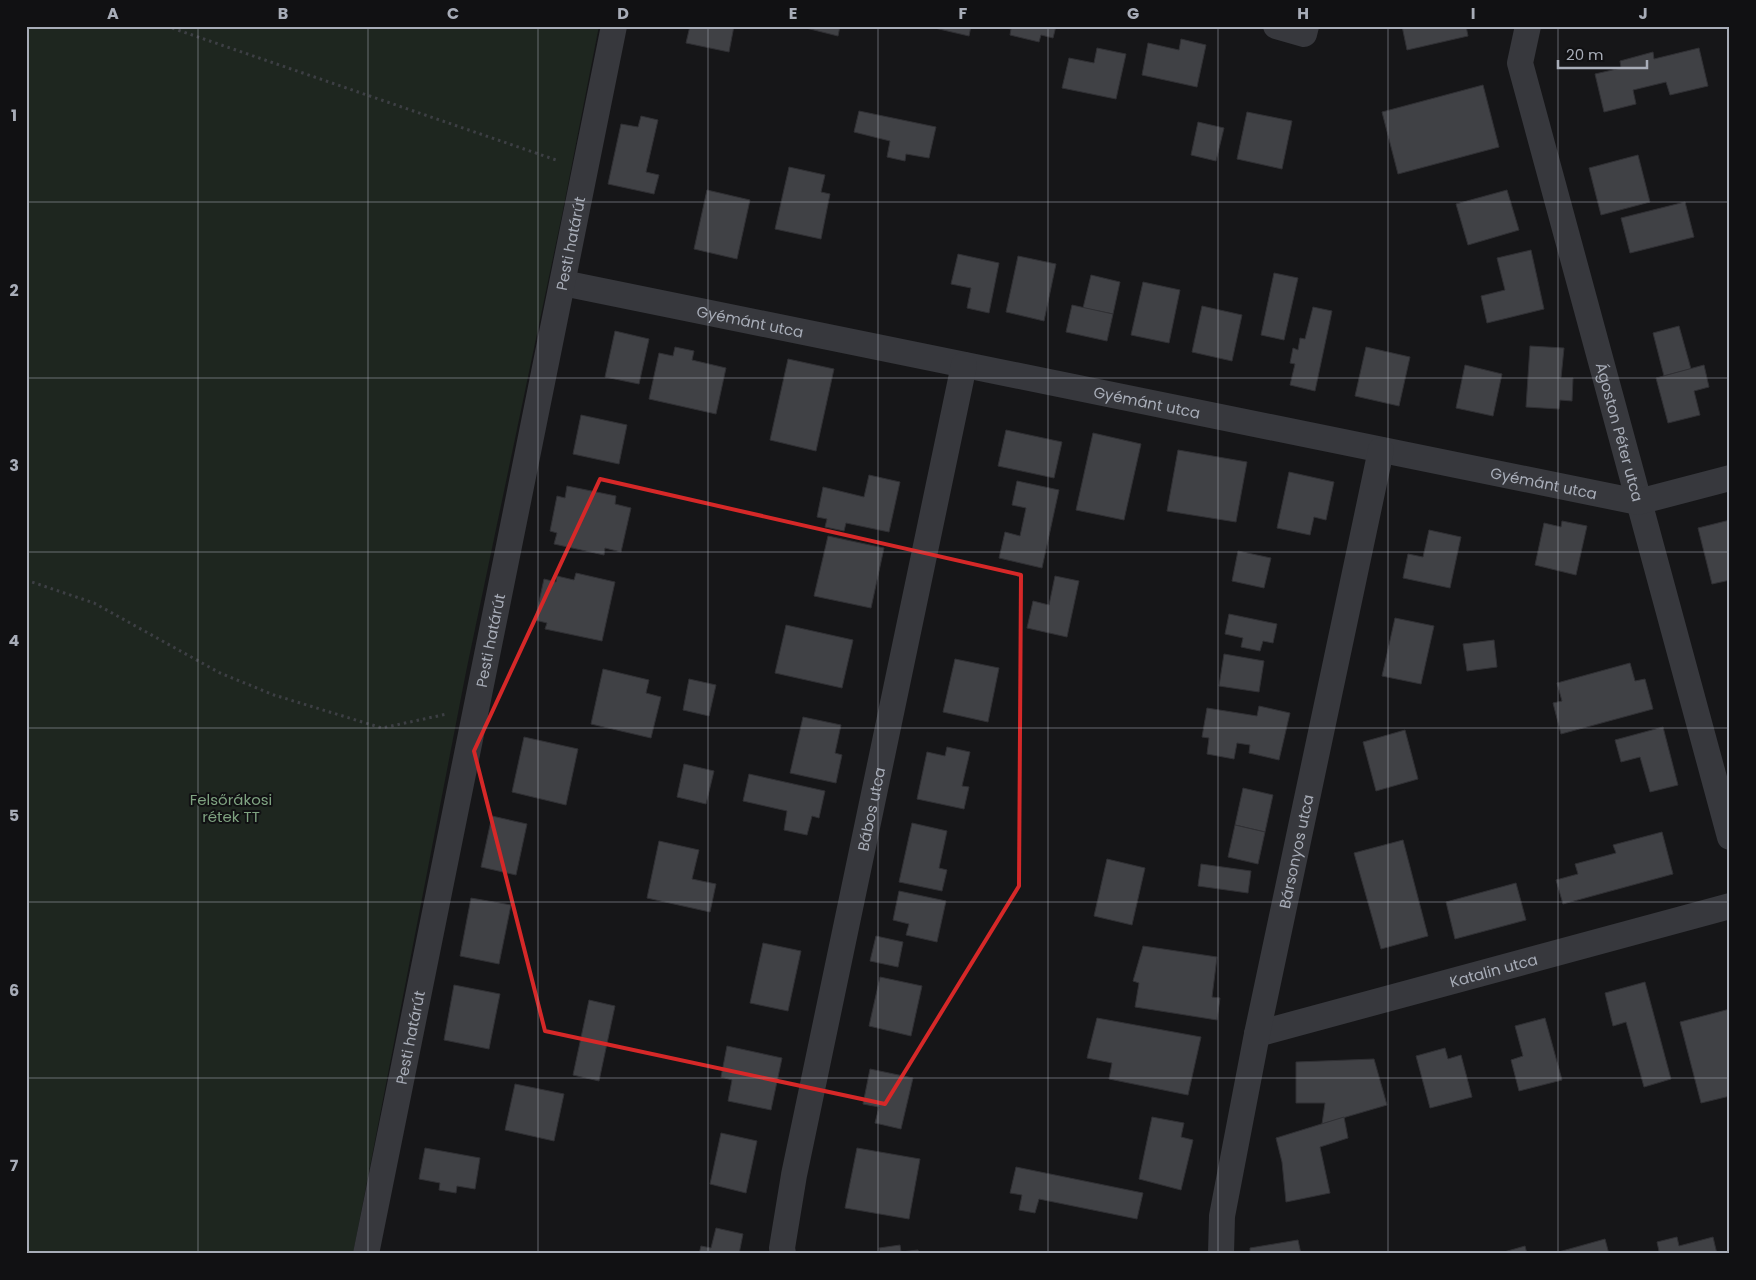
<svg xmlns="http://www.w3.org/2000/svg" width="1756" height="1280" font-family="Poppins,sans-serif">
	<rect width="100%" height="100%" fill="#161618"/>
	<!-- green -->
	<polygon fill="#1e261f" points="26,26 599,26 563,210 466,672 353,1254 26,1254"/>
	<!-- building -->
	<g fill="#404145" stroke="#303034">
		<polygon points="690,26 734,26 729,52 686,43"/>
		<polygon points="806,26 840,26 838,36 806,28"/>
		<polygon points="926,26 971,26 969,36"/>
		<polygon points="1056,26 1053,38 1041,35 1039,42 1010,35 1011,29 1001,27"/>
		<polygon points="1402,26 1466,26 1468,36 1407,50"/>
		<polygon points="1181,39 1206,45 1197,87 1142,75 1148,43 1179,50"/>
		<polygon points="1097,48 1126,54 1116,99 1062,88 1069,58 1094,63"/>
		<polygon points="1699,48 1708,86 1670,95 1666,82 1633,90 1636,104 1604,112 1595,74 1621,68 1620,61 1653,52 1654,59"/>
		<polygon points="1483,85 1499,147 1398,174 1382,112"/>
		<polygon points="859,111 936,127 929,158 906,154 905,161 887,157 890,141 854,132"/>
		<polygon points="1247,112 1292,121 1282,169 1237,159"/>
		<polygon points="641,116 658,120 646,172 659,175 654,194 608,184 621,124 638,127"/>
		<polygon points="1198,122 1224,128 1216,161 1191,155"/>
		<polygon points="1638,155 1650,202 1601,215 1589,168"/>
		<polygon points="789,167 825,175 821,192 830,194 821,239 775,229"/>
		<polygon points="707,190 750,200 737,259 694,249"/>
		<polygon points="1507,190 1519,230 1468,245 1456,204"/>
		<polygon points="1685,202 1694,237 1630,253 1621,218"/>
		<polygon points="1531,250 1544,309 1487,323 1481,296 1505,290 1497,258"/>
		<polygon points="958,254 999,263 989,313 967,308 971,288 951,284"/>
		<polygon points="1018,256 1056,264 1044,321 1006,312"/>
		<polygon points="1274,273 1298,278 1284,340 1261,335"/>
		<polygon points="1091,275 1120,282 1113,314 1083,308"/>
		<polygon points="1143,282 1180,290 1169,343 1131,335"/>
		<polygon points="1072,305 1113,314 1107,341 1066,332"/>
		<polygon points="1202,306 1242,315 1232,361 1192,352"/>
		<polygon points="1313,307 1332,311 1315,391 1290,385 1295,364 1290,363 1293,348 1298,350 1300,338 1305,339"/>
		<polygon points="1679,326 1691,369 1664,376 1653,333"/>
		<polygon points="615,331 649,339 639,384 605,377"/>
		<polygon points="1530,346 1564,348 1561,378 1573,378 1572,401 1560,400 1559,409 1526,407"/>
		<polygon points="675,347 694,351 692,360 726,368 716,414 649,399 659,353 673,356"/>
		<polygon points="1366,347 1410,357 1399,406 1355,396"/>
		<polygon points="788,359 834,369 816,451 770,440"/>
		<polygon points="1465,365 1502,374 1493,416 1456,408"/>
		<polygon points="1704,365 1709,387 1694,391 1700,415 1668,423 1656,378"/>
		<polygon points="581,415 627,425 619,464 573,454"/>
		<polygon points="1006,430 1062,442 1054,478 998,466"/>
		<polygon points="1093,433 1141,444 1124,520 1076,510"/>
		<polygon points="1178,450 1247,462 1236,522 1167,511"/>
		<polygon points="1289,472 1334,482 1326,520 1314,517 1310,535 1277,528"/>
		<polygon points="869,475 900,482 889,532 846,523 844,531 825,527 827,519 817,517 823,487 864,497"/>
		<polygon points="1017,481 1059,490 1042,568 999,558 1005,532 1020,536 1026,508 1012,505"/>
		<polygon points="567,486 616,496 615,504 631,508 621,552 605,548 604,555 554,544 557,533 550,531 557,496 565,498"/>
		<polygon points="1730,520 1730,580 1712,584 1698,528"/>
		<polygon points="1562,521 1587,526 1576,575 1535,565 1544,523 1561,527"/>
		<polygon points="1429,530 1461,537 1450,588 1403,578 1408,554 1423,557"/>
		<polygon points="828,536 884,548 871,608 814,596"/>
		<polygon points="1238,551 1271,558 1264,588 1232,581"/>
		<polygon points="576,573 615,582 602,641 545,629 547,623 535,620 544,579 556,582 557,576 574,580"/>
		<polygon points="1055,576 1079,581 1067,637 1027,628 1033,601 1049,605"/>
		<polygon points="1229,614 1277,624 1273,643 1263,641 1260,651 1241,647 1243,638 1225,634"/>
		<polygon points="1395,618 1434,626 1421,684 1382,676"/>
		<polygon points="786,625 853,640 842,688 775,673"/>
		<polygon points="1494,640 1497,667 1467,671 1463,644"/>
		<polygon points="1224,654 1264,661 1259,692 1219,686"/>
		<polygon points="955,659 999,668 988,722 943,712"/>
		<polygon points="1630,663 1635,681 1645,679 1653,709 1561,734 1553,703 1562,701 1557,683"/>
		<polygon points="603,669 649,680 646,693 661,697 651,738 591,724"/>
		<polygon points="689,679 716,685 709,716 683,710"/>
		<polygon points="1259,706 1290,713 1279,760 1249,753 1250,745 1237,743 1234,759 1207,754 1209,738 1202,737 1207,708 1257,716"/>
		<polygon points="803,717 841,725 835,753 842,755 836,783 790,773"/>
		<polygon points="1663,727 1678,785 1650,792 1640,757 1621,762 1615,740"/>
		<polygon points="1405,730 1418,779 1376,791 1363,742"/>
		<polygon points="524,737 578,749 566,805 512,792"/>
		<polygon points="947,747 970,752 962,786 969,787 964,809 917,799 927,752 945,756"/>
		<polygon points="684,764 714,771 706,804 677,797"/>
		<polygon points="749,774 825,791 819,818 812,816 807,835 784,830 787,811 743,801"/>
		<polygon points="1243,788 1273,795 1265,832 1235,825"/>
		<polygon points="492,816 527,824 516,875 481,867"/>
		<polygon points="912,823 947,831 939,868 947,870 942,891 899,882"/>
		<polygon points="1235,825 1265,832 1258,864 1228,857"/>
		<polygon points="1662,832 1673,874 1563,904 1556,880 1578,874 1575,864 1616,853 1613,845"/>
		<polygon points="1403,840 1428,936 1381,949 1354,853"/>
		<polygon points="659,841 699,850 692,879 716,884 710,912 647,898"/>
		<polygon points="1107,859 1145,868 1132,925 1094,916"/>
		<polygon points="1201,864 1251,871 1248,893 1198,886"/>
		<polygon points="1516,883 1526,920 1455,939 1446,902"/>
		<polygon points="899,891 946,901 937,942 906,935 909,924 893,920"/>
		<polygon points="471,898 511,905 499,964 460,956"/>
		<polygon points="876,936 903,942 898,967 870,961"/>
		<polygon points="763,943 801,951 788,1011 750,1003"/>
		<polygon points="1143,946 1217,957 1212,997 1220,998 1217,1020 1135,1007 1139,983 1133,981"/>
		<polygon points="880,977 922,986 911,1036 869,1026"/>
		<polygon points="1645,982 1671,1079 1644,1087 1626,1022 1613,1026 1605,993"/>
		<polygon points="454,985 500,994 489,1049 444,1040"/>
		<polygon points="589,1000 615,1006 599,1081 573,1075"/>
		<polygon points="1730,1009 1730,1096 1701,1103 1680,1022"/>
		<polygon points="1097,1018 1201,1037 1188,1095 1109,1079 1112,1063 1087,1058"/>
		<polygon points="1545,1018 1562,1080 1519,1091 1511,1060 1523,1056 1515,1026"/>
		<polygon points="727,1046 782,1058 771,1110 728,1101 732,1080 721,1077"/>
		<polygon points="1445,1048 1448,1059 1461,1055 1472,1097 1430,1108 1416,1056"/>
		<polygon points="1374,1059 1387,1105 1322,1124 1325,1103 1296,1103 1296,1062"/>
		<polygon points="870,1069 913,1078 901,1129 875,1123 879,1107 863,1104"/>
		<polygon points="515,1084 564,1094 554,1141 505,1130"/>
		<polygon points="1152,1117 1184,1123 1181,1137 1193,1140 1181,1190 1139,1179"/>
		<polygon points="1344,1117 1348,1138 1320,1147 1330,1193 1286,1202 1282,1162 1276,1138"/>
		<polygon points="721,1133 757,1141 746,1193 710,1184"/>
		<polygon points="425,1148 480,1158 475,1189 457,1186 456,1193 439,1190 440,1183 419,1179"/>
		<polygon points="857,1148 920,1159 909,1219 845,1208"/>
		<polygon points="1016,1167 1143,1193 1137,1219 1039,1199 1035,1213 1019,1210 1022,1195 1010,1193"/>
		<polygon points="716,1228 743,1234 739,1254 699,1254 701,1246 711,1248"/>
		<polygon points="1677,1237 1679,1246 1713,1237 1717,1254 1651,1254 1659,1251 1657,1242"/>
		<polygon points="1605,1239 1609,1254 1555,1254 1555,1253"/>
		<polygon points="1298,1240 1301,1254 1250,1254 1250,1248"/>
		<polygon points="900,1245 901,1252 918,1250 919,1254 880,1254 879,1248"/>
		<polygon points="1525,1246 1527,1254 1497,1254"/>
	</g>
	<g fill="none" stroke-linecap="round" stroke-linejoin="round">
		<!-- path -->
		<g stroke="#3d3f44" stroke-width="3" stroke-dasharray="2.5 4" stroke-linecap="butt">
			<polyline points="166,26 559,161"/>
			<polyline points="26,580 94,603 220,673 274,695 382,728 447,714"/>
		</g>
		<!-- minor -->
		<g stroke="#37383d" stroke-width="26">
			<polyline points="1276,26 1304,34 1306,26"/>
			<path id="s1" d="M1528,26L1520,63L1730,837"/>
			<path id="s2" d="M563,283L1638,502L1730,478"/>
			<path id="s3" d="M1257,1034L1730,906"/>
			<path id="s4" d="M366,1254L614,26"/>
			<path id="s5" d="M783,1254L782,1248L794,1175L964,365"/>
			<path id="s6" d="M1221,1254L1222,1216L1257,1034L1381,450"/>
		</g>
	</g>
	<!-- marked area -->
	<path fill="none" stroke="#d62828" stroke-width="4" stroke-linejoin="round" d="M600,479L1021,575L1019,886L885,1104L545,1031L474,751Z"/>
	<!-- grid -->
	<path fill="none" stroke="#a8adb8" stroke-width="1" stroke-opacity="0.55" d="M198,26V1254M368,26V1254M538,26V1254M708,26V1254M878,26V1254M1048,26V1254M1218,26V1254M1388,26V1254M1558,26V1254M26,202H1730M26,378H1730M26,552H1730M26,728H1730M26,902H1730M26,1078H1730"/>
	<g text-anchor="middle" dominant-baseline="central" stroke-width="4" stroke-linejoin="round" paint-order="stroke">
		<!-- street labels -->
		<g font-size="15" fill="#a8adb8" stroke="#111113">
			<text stroke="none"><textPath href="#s4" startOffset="1031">Pesti határút</textPath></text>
			<text stroke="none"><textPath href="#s2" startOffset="191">Gyémánt utca</textPath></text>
			<text stroke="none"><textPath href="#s2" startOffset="596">Gyémánt utca</textPath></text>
			<text stroke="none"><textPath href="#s1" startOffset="420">Ágoston Péter utca</textPath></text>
			<text stroke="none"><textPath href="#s2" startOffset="1001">Gyémánt utca</textPath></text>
			<text stroke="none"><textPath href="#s4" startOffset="626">Pesti határút</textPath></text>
			<text stroke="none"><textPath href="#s5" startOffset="454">Bábos utca</textPath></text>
			<text stroke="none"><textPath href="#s6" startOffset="410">Bársonyos utca</textPath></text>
			<text stroke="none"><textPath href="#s3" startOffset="245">Katalin utca</textPath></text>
			<text stroke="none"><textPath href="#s4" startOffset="221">Pesti határút</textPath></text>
		</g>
		<!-- park labels -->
		<g font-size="15" fill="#7fa381" stroke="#111113">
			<text x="231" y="799">Felsőrákosi<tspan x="231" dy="17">rétek TT</tspan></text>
		</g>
	</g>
	<!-- border -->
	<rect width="1756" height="1280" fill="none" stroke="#111113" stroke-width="55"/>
	<!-- scale -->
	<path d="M1558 60v8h89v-8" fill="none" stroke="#a8adb8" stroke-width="2.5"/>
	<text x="1566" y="60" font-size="15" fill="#a8adb8" stroke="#111113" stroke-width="4" paint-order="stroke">20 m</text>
	<rect x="28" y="28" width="1700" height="1224" fill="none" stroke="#a8adb8" stroke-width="2"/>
	<g font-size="16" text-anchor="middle" font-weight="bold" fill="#a8adb8">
		<text x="113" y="19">A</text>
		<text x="283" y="19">B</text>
		<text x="453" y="19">C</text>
		<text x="623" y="19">D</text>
		<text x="793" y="19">E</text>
		<text x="963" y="19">F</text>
		<text x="1133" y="19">G</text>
		<text x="1303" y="19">H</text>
		<text x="1473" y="19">I</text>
		<text x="1643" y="19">J</text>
		<text x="14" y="121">1</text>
		<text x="14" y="296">2</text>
		<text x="14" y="471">3</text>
		<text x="14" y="646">4</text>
		<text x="14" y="821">5</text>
		<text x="14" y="996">6</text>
		<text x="14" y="1171">7</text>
	</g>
</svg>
